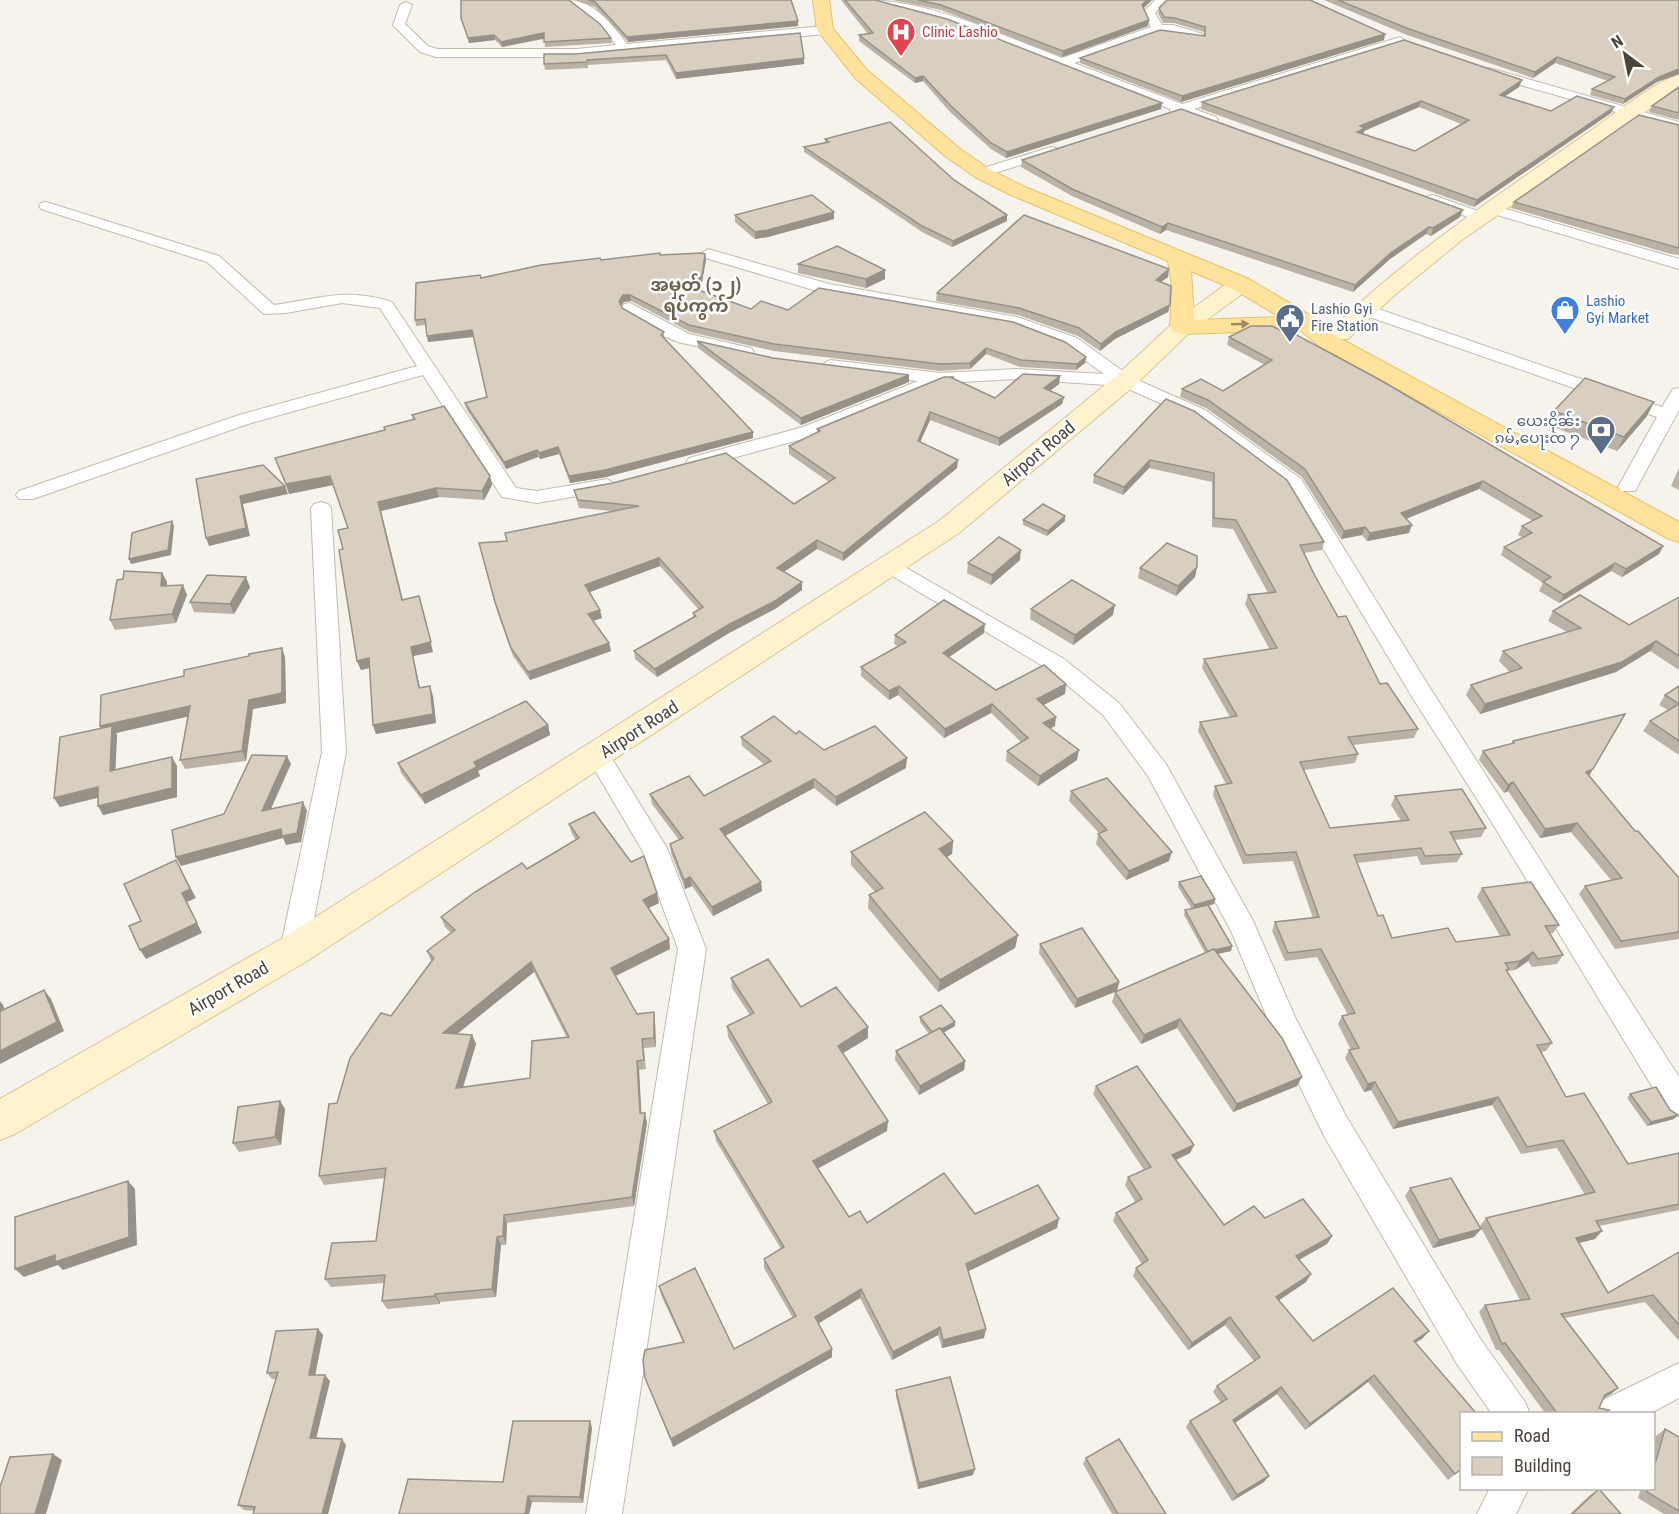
<svg xmlns="http://www.w3.org/2000/svg" width="1679" height="1514" font-family="'Roboto Condensed','Noto Sans Myanmar',sans-serif">
	<rect width="100%" height="100%" fill="#f6f3ec"/>
	<g fill="none" stroke-linecap="round" stroke-linejoin="round">
		<!-- street casing -->
		<g stroke="#c2bbae" stroke-width="2">
			<g id="street">
				<path d="M567,0C594,0 612,24 627,44L825,26L831,30L825,34L577,57H436L420,52L393,25L400,5L406,2L412,5L405,24L428,46L437,49H577L616,45L602,27Z"/>
				<path d="M864,0C932,0 1000,35 1062,58L1151,27L1143,12L1155,0H1168L1155,13L1162,25H1173L1203,34V40L1159,33L1074,63L1182,104L1400,37L1406,41L1194,109L1216,117L1218,120L1211,124L1181,113L1170,114V109L947,22Z"/>
				<polygon points="1489,68 1679,122 1679,130 1485,75 1483,72"/>
				<polygon points="1051,147 1056,148 1056,154 982,177 975,173 977,170"/>
				<polygon points="1433,195 1486,214 1489,217 1481,222 1428,202 1426,199 1428,196"/>
				<path d="M46,202L219,256L274,305C320,299 345,287 392,302L516,488L537,491L607,479L617,485L607,491L537,503L502,497L423,375L251,423L33,499H19L16,495L19,491L239,415L417,366L380,308L342,303L286,313L264,314L207,262L41,209L39,206L41,203Z"/>
				<polygon points="1492,205 1679,259 1679,269 1487,212 1485,209"/>
				<polygon points="708,249 829,284 1017,317 1077,338 1131,377 1205,410 1301,479 1430,688 1679,1077 1679,1116 1668,1113 1491,821 1414,700 1286,487 1193,418 1122,386 1017,379 943,383 817,435 696,468 689,466 686,462 689,458 803,427 918,381 824,369 821,365 830,360 940,373 1017,369 1104,374 1065,346 1013,326 827,294 702,257 700,254"/>
				<polygon points="630,303 689,334 751,348 754,352 745,357 678,342 661,335 624,312 622,308 624,304"/>
				<polygon points="1364,304 1662,407 1673,389 1679,388 1679,410 1635,491 1621,491 1618,487 1657,417 1358,313 1356,309 1358,305"/>
				<polygon points="321,502 328,504 331,508 346,752 308,950 304,958 294,961 284,958 280,950 322,752 311,508 314,504"/>
				<polygon points="891,559 1064,659 1119,703 1166,764 1253,921 1295,1017 1346,1116 1481,1340 1525,1402 1530,1414 1492,1414 1457,1364 1324,1136 1268,1020 1231,931 1148,776 1103,715 1048,669 884,571 881,566 884,561"/>
				<polygon points="598,746 606,749 667,848 706,949 622,1514 586,1514 678,949 642,850 586,755 590,749"/>
				<polygon points="1679,1363 1679,1398 1649,1414 1594,1414 1599,1402"/>
				<polygon points="1490,1488 1529,1488 1516,1514 1477,1514"/>
			</g>
		</g>
		<!-- secondary casing -->
		<g stroke="#d6c79b" stroke-width="2">
			<g id="secondary">
				<path d="M1679,75V88L1462,240L1391,298L1348,339H1332L1328,334L1332,329C1410,253 1501,193 1590,131C1612,116 1655,81 1679,75Z"/>
				<polygon points="1241,277 1249,279 1252,284 1249,289 1190,332 1134,386 959,533 307,961 15,1134 0,1140 0,1099 281,939 939,521 1116,376 1174,322 1233,279"/>
			</g>
		</g>
		<!-- primary casing -->
		<g stroke="#e6c16a" stroke-width="2">
			<path id="primary" d="M813,0H829L833,29L867,70L959,148L989,169L1025,187L1249,279L1315,318L1334,335L1679,522V542L1669,539L1318,345L1300,330L1182,334L1174,332L1170,327L1172,287L1168,261L1011,195L975,177L945,156L855,78L817,30ZM1191,271L1233,289L1280,317L1194,320Z"/>
		</g>
		<!-- street -->
		<use href="#street" fill="#fff" fill-rule="evenodd"/>
		<!-- secondary -->
		<use href="#secondary" fill="#fff3cd" fill-rule="evenodd"/>
		<!-- primary -->
		<use href="#primary" fill="#ffe39c" fill-rule="evenodd"/>
	</g>
	<!-- wall -->
	<g fill="#bab2a6" fill-rule="evenodd">
		<polygon points="574,0 791,0 798,26 628,42 595,7"/>
		<polygon points="841,0 875,0 1161,109 1006,158 991,149 950,112 923,81 915,83 859,41 859,35 868,34"/>
		<polygon points="893,0 1152,0 1144,8 1148,26 1062,57 941,10"/>
		<polygon points="1324,0 1679,0 1679,74 1657,82 1623,104 1590,95 1592,89 1608,81 1555,63 1533,78 1407,35"/>
		<polygon points="1159,8 1384,40 1181,102 1080,63 1080,58 1204,36 1204,32 1174,23 1163,23 1158,13"/>
		<polygon points="461,18 611,38 612,43 545,47 544,39 502,47 495,40 469,43"/>
		<polygon points="800,33 804,64 676,79 666,60 588,65 588,68 545,70 544,64 576,54"/>
		<path d="M1522,80L1519,87L1505,96L1551,111L1614,107L1611,113L1474,207L1201,109L1202,102ZM1419,107L1461,124L1415,151L1363,134L1364,131Z"/>
		<polygon points="1679,87 1679,120 1649,112 1652,106"/>
		<polygon points="1679,125 1679,255 1671,254 1511,208 1514,202"/>
		<polygon points="825,139 954,180 1007,215 1007,221 952,247 922,232 804,152 804,147 825,143"/>
		<polygon points="1022,160 1460,217 1431,236 1426,234 1390,259 1353,292 1166,230 1160,234 1072,196 1021,167"/>
		<polygon points="735,215 834,219 768,237 755,239 735,222"/>
		<polygon points="705,254 706,260 702,282 693,287 751,309 788,310 1086,357 1085,363 1076,370 1020,367 986,354 970,369 940,371 774,351 690,332 631,301 624,302 621,305 622,308 664,332 664,338 753,438 606,477 570,483 559,454 540,459 538,457 506,469 467,410 465,403 487,397 473,337 428,342 426,325 416,326 415,320 481,278 601,260 660,255"/>
		<polygon points="798,264 885,279 866,288 798,273"/>
		<polygon points="1168,277 1161,282 1170,305 1168,312 1115,339 1100,351 1078,336 1018,315 936,301 937,293"/>
		<polygon points="1229,337 1663,546 1659,554 1622,577 1611,571 1559,603 1539,591 1543,583 1501,555 1504,547 1522,537 1518,535 1522,526 1533,521 1479,489 1406,519 1409,533 1367,541 1362,535 1341,539 1302,477 1206,408 1180,397 1182,389 1223,391 1265,365 1227,345"/>
		<polygon points="697,341 773,358 909,382 801,425 698,348"/>
		<polygon points="1060,376 1059,384 1050,391 1064,397 1062,404 999,446 930,420 920,442 957,468 843,561 817,549 784,572 802,582 802,590 775,609 729,633 657,677 635,659 634,651 693,617 693,613 699,610 660,566 590,592 602,618 593,621 609,643 611,651 530,680 513,656 497,611 479,543 507,541 612,511 579,508 576,498 574,490 794,504 829,482 789,454 789,446 817,432 817,429 954,379 995,398"/>
		<polygon points="1166,399 1324,542 1322,550 1304,553 1315,576 1338,617 1380,684 1418,729 1414,738 1353,745 1358,754 1355,763 1304,770 1330,828 1401,821 1391,805 1395,796 1486,828 1481,837 1454,840 1462,854 1457,862 1421,865 1417,856 1357,863 1378,916 1392,938 1456,942 1500,936 1477,897 1482,888 1559,925 1553,933 1549,934 1563,955 1557,964 1532,967 1528,961 1515,970 1507,971 1552,1043 1546,1051 1541,1052 1566,1097 1628,1164 1679,1153 1679,1210 1599,1226 1595,1239 1579,1243 1608,1293 1679,1252 1679,1341 1645,1302 1565,1318 1618,1388 1611,1394 1604,1398 1599,1408 1605,1413 1545,1413 1499,1350 1496,1350 1479,1312 1485,1305 1520,1300 1480,1226 1486,1218 1585,1195 1557,1148 1521,1154 1492,1105 1393,1129 1371,1090 1364,1092 1345,1058 1349,1050 1351,1050 1338,1024 1342,1016 1348,1015 1317,957 1285,961 1272,931 1275,922 1313,918 1293,861 1243,864 1213,795 1215,786 1226,784 1198,731 1200,722 1230,717 1202,668 1204,659 1270,650 1245,604 1248,595 1268,593 1233,529 1212,527 1212,482 1149,468 1123,495 1093,483 1094,475"/>
		<polygon points="1654,402 1647,416 1617,451 1548,425 1554,411"/>
		<polygon points="412,415 490,476 492,485 484,500 439,497 381,511 403,600 433,652 413,656 420,688 433,696 436,723 376,734 373,725 370,668 361,670 357,661 343,549 348,528 333,485 289,494 275,458 385,430 384,427 413,420"/>
		<polygon points="1679,468 1679,490 1671,486"/>
		<polygon points="1065,516 1065,521 1047,536 1023,525 1023,520"/>
		<polygon points="1020,560 991,585 967,573 968,563"/>
		<polygon points="1197,567 1195,577 1176,596 1138,578 1140,568"/>
		<polygon points="162,573 167,582 167,586 187,595 176,623 115,630 110,620"/>
		<polygon points="250,587 234,614 194,612 190,602"/>
		<polygon points="1679,597 1679,670 1650,651 1616,672 1480,714 1466,695 1471,685 1510,672 1499,661 1503,651 1567,632 1548,621 1553,611 1629,625"/>
		<polygon points="1031,609 1113,615 1073,645 1030,619"/>
		<polygon points="984,633 949,657 996,690 1066,684 1065,694 1043,705 1055,726 1050,729 1077,760 1038,786 1006,761 1007,751 1021,742 991,713 944,738 898,695 889,700 861,676 861,667 898,646 894,644 895,635"/>
		<polygon points="285,657 286,703 253,709 246,761 185,769 180,760 188,716 116,733 117,735 115,770 177,766 177,797 103,815 98,798 60,807 54,798 101,728 100,726"/>
		<polygon points="1679,686 1679,755 1643,731 1650,721 1668,710 1659,705 1665,695"/>
		<polygon points="548,725 550,735 478,771 480,776 425,804 401,773 398,763"/>
		<polygon points="796,734 824,750 906,768 836,806 814,788 725,836 761,882 762,891 713,916 692,886 685,889 671,853 670,844 679,840 652,804 650,794 704,796 765,765 742,746 741,737"/>
		<polygon points="1513,741 1589,776 1635,831 1679,878 1679,939 1615,949 1579,894 1585,886 1611,880 1571,832 1540,838 1508,791 1504,793 1479,760 1483,751 1511,744"/>
		<polygon points="1071,791 1169,861 1126,880 1096,844 1098,834 1099,833 1069,801"/>
		<path d="M569,824L659,903L648,908L669,939L670,949L616,976L637,1014L654,1012L655,1022L656,1047L644,1048L646,1069L639,1070L641,1113L647,1123L634,1206L507,1223L506,1245H501L496,1297L440,1302V1304L387,1309L382,1301L384,1283L331,1287L325,1279L376,1241L385,1178L324,1185L319,1176L337,1103L391,1016L431,961L427,951L451,933L445,927L441,917L576,840L572,834ZM534,972L567,1038L530,1078L463,1087L476,1044L472,1035L457,1034Z"/>
		<polygon points="953,841 952,854 947,857 1018,935 1015,948 938,992 868,908 869,895 875,892 851,865 851,852"/>
		<polygon points="1179,882 1215,899 1214,904 1209,905 1232,946 1231,951 1218,954 1297,1086 1233,1112 1177,1028 1141,1044 1112,1002 1115,992 1205,953 1184,915 1185,910 1192,909 1178,887"/>
		<polygon points="1040,944 1119,982 1117,991 1075,1008 1039,953"/>
		<polygon points="731,978 801,1007 868,1027 868,1038 843,1053 887,1131 817,1169 849,1217 867,1223 975,1214 1057,1228 968,1271 984,1338 942,1348 938,1335 892,1360 860,1298 819,1323 832,1349 832,1357 673,1447 645,1378 683,1342 661,1295 659,1286 734,1349 793,1318 764,1268 764,1259 781,1249 716,1141 714,1131 768,1104 728,1037 727,1026 750,1015 732,988"/>
		<polygon points="920,1017 955,1022 955,1026 944,1032 965,1061 964,1070 919,1095 895,1060 896,1051 929,1034 920,1022"/>
		<polygon points="1096,1086 1194,1145 1190,1153 1175,1160 1224,1225 1265,1218 1332,1236 1327,1244 1299,1259 1306,1282 1279,1300 1313,1341 1423,1338 1415,1343 1461,1469 1448,1480 1368,1382 1305,1430 1277,1394 1235,1423 1264,1482 1232,1501 1186,1427 1190,1421 1221,1403 1213,1392 1217,1386 1254,1361 1225,1325 1188,1350 1133,1276 1136,1268 1142,1264 1113,1221 1116,1213 1136,1203 1125,1185 1128,1177 1144,1170 1093,1094"/>
		<polygon points="1630,1094 1674,1119 1647,1126 1627,1098"/>
		<polygon points="280,1101 285,1109 281,1145 239,1152 233,1143"/>
		<polygon points="1410,1188 1481,1229 1474,1237 1433,1248 1405,1196"/>
		<polygon points="318,1329 323,1335 315,1375 330,1381 316,1438 346,1445 328,1514 253,1514 254,1511 244,1510 238,1505 276,1379 272,1379 267,1373"/>
		<polygon points="896,1390 973,1475 918,1489 896,1397"/>
		<polygon points="590,1421 592,1428 583,1503 532,1502 529,1514 399,1514 503,1482"/>
		<polygon points="1665,1429 1679,1437 1679,1514 1664,1514 1638,1498 1641,1488 1653,1488 1653,1445 1656,1436"/>
		<polygon points="1086,1458 1166,1514 1112,1514 1083,1464"/>
		<polygon points="1599,1489 1621,1514 1570,1514 1590,1495"/>
	</g>
	<!-- shaded-wall -->
	<g fill="#979187">
		<polygon points="1147,0 1152,0 1141,10 1142,5"/>
		<polygon points="1149,20 1148,26 1062,57 1063,51"/>
		<polygon points="798,21 798,26 628,42 627,37"/>
		<polygon points="544,33 545,38 502,47 501,42"/>
		<polygon points="1385,34 1384,40 1181,102 1182,96"/>
		<polygon points="494,35 495,40 469,43 468,38"/>
		<polygon points="1557,57 1555,63 1533,78 1535,72"/>
		<polygon points="804,58 804,64 676,79 676,73"/>
		<polygon points="1679,69 1679,74 1657,82 1623,104 1625,99 1659,77"/>
		<polygon points="923,76 923,81 915,83 915,78"/>
		<polygon points="1522,80 1519,87 1498,101 1500,95"/>
		<polygon points="1421,101 1419,107 1364,131 1363,135 1356,139 1360,126"/>
		<polygon points="1162,103 1161,109 1006,158 1007,152"/>
		<polygon points="1614,107 1611,113 1474,207 1477,200"/>
		<polygon points="1463,210 1460,217 1431,236 1433,228"/>
		<polygon points="834,212 834,219 768,237 755,239 755,232"/>
		<polygon points="1007,215 1007,221 952,247 953,241"/>
		<polygon points="1168,223 1166,230 1160,234 1162,227"/>
		<polygon points="1429,227 1426,234 1390,259 1353,292 1355,285 1392,252"/>
		<polygon points="705,254 706,260 702,282 686,291 685,285"/>
		<polygon points="1169,269 1168,277 1154,287 1156,280"/>
		<polygon points="885,270 885,279 866,288 866,279"/>
		<polygon points="623,295 630,295 631,301 624,302 620,307 619,301"/>
		<polygon points="1170,305 1168,312 1115,339 1100,351 1101,344 1116,332"/>
		<polygon points="472,330 473,337 428,342 427,336"/>
		<polygon points="986,348 986,354 970,369 970,363"/>
		<polygon points="1086,357 1085,363 1076,370 1077,364"/>
		<polygon points="909,375 909,382 801,425 801,418"/>
		<polygon points="1060,376 1059,384 1043,396 1044,388"/>
		<polygon points="1064,397 1062,404 999,446 999,438"/>
		<polygon points="1654,402 1647,416 1617,451 1624,437"/>
		<polygon points="930,412 930,420 917,449 918,441"/>
		<polygon points="753,432 753,438 606,477 570,483 569,476"/>
		<polygon points="558,447 559,454 540,459 539,453"/>
		<polygon points="537,450 538,457 506,469 504,462"/>
		<polygon points="958,460 957,468 843,561 843,553"/>
		<polygon points="1150,460 1149,468 1123,495 1124,487"/>
		<polygon points="330,476 333,485 289,494 286,484"/>
		<polygon points="490,476 492,485 484,500 482,491"/>
		<polygon points="1483,481 1479,489 1398,522 1401,513"/>
		<polygon points="285,486 288,494 243,504 250,536 209,546 206,538 240,496"/>
		<polygon points="436,488 439,497 381,511 405,609 378,502"/>
		<polygon points="1065,516 1065,521 1047,536 1048,531"/>
		<polygon points="172,521 174,526 171,555 131,564 129,559"/>
		<polygon points="1412,525 1409,533 1367,541 1370,533"/>
		<polygon points="1365,527 1362,535 1341,539 1344,531"/>
		<polygon points="817,540 817,549 778,576 777,568"/>
		<polygon points="1663,546 1659,554 1622,577 1626,569"/>
		<polygon points="1021,550 1020,560 991,585 992,575"/>
		<polygon points="659,558 660,566 587,593 585,585"/>
		<polygon points="1615,563 1611,571 1559,603 1564,595"/>
		<polygon points="1197,567 1195,577 1176,596 1178,586"/>
		<polygon points="162,573 167,582 165,596 161,586"/>
		<polygon points="246,577 250,587 234,614 230,604"/>
		<polygon points="802,582 802,590 775,609 729,633 657,677 655,669 728,625"/>
		<polygon points="183,585 187,595 176,623 172,614"/>
		<polygon points="1115,605 1113,615 1073,645 1075,635"/>
		<polygon points="422,606 433,652 413,656 422,698 419,688 411,647"/>
		<polygon points="600,610 602,618 589,622 588,614"/>
		<polygon points="985,624 984,633 942,662 943,653"/>
		<polygon points="1656,641 1650,651 1616,672 1480,714 1485,704"/>
		<polygon points="609,643 611,651 530,680 528,672"/>
		<polygon points="282,648 285,657 286,703 253,709 246,761 242,751 249,700"/>
		<polygon points="369,658 373,667 361,670 357,661"/>
		<polygon points="1066,684 1065,694 1036,709 1037,699"/>
		<polygon points="430,686 433,696 436,723 376,734 373,725"/>
		<polygon points="899,686 898,695 889,700 889,691"/>
		<polygon points="992,704 991,713 944,738 945,729"/>
		<polygon points="190,706 195,715 116,733 117,735 115,780 110,771 105,735 100,726"/>
		<polygon points="1056,717 1055,726 1041,733 1043,723"/>
		<polygon points="548,725 550,735 478,771 480,776 425,804 421,795 474,762"/>
		<polygon points="1079,750 1077,760 1038,786 1040,776"/>
		<polygon points="287,756 291,764 266,820 262,811"/>
		<polygon points="172,757 177,766 177,797 103,815 98,806"/>
		<polygon points="907,758 906,768 836,806 836,797"/>
		<polygon points="1593,769 1588,778 1586,772"/>
		<polygon points="814,779 814,788 721,838 720,829"/>
		<polygon points="1513,782 1508,791 1504,793 1508,785"/>
		<polygon points="98,787 103,796 60,807 54,798"/>
		<polygon points="303,802 307,811 301,842 286,845 283,838 181,866 176,857"/>
		<polygon points="1577,823 1571,832 1540,838 1545,829"/>
		<polygon points="953,841 952,854 938,862 939,849"/>
		<polygon points="1172,852 1169,861 1126,880 1129,871"/>
		<polygon points="176,860 196,898 187,902 202,933 146,959 140,950 182,893"/>
		<polygon points="690,877 692,886 685,889 684,880"/>
		<polygon points="761,882 762,891 713,916 712,907"/>
		<polygon points="657,893 659,903 645,910 643,900"/>
		<polygon points="1215,899 1214,904 1193,910 1194,905"/>
		<polygon points="1018,935 1015,948 938,992 940,980"/>
		<polygon points="669,939 670,949 613,977 611,968"/>
		<polygon points="1232,946 1231,951 1207,956 1208,952"/>
		<polygon points="1533,952 1528,961 1515,970 1520,961"/>
		<polygon points="531,962 534,972 447,1042 443,1033"/>
		<polygon points="1119,982 1117,991 1075,1008 1077,999"/>
		<polygon points="44,990 51,999 64,1031 0,1064 0,1051"/>
		<polygon points="0,1001 3,1005 9,1020 1,1011 0,1008"/>
		<polygon points="654,1012 655,1022 656,1047 654,1038"/>
		<polygon points="1180,1019 1177,1028 1141,1044 1144,1035"/>
		<polygon points="955,1022 955,1026 933,1039 933,1034"/>
		<polygon points="868,1027 868,1038 838,1056 838,1046"/>
		<polygon points="472,1035 476,1044 460,1097 456,1088"/>
		<polygon points="637,1061 639,1070 642,1123 640,1113"/>
		<polygon points="965,1061 964,1070 919,1095 920,1086"/>
		<polygon points="1302,1077 1297,1086 1233,1112 1237,1104"/>
		<polygon points="1375,1082 1371,1090 1364,1092 1368,1084"/>
		<polygon points="1498,1097 1492,1105 1393,1129 1398,1122"/>
		<polygon points="280,1101 285,1109 281,1145 275,1137"/>
		<polygon points="645,1113 647,1123 634,1206 632,1197"/>
		<polygon points="1678,1115 1674,1119 1647,1126 1651,1122"/>
		<polygon points="888,1121 887,1131 813,1171 813,1161"/>
		<polygon points="1194,1145 1190,1153 1168,1164 1172,1155"/>
		<polygon points="128,1181 135,1189 137,1245 63,1270 58,1265 24,1277 15,1269 55,1255"/>
		<polygon points="504,1215 507,1223 506,1245 503,1236"/>
		<polygon points="1059,1219 1057,1228 965,1273 966,1264"/>
		<polygon points="1481,1229 1474,1237 1433,1248 1439,1240"/>
		<polygon points="1602,1231 1595,1239 1570,1245 1576,1238"/>
		<polygon points="1332,1236 1327,1244 1292,1264 1296,1256"/>
		<polygon points="497,1237 501,1245 496,1297 492,1289"/>
		<polygon points="1311,1274 1306,1282 1272,1305 1276,1297"/>
		<polygon points="861,1289 860,1298 816,1325 815,1317"/>
		<polygon points="435,1294 440,1302 440,1304 435,1296"/>
		<polygon points="1230,1317 1225,1325 1188,1350 1192,1343"/>
		<polygon points="940,1327 938,1335 892,1360 893,1352"/>
		<polygon points="318,1329 323,1335 314,1381 309,1375"/>
		<polygon points="986,1329 984,1338 942,1348 943,1340"/>
		<polygon points="1429,1331 1423,1338 1408,1348 1414,1341"/>
		<polygon points="832,1349 832,1357 673,1447 671,1439"/>
		<polygon points="325,1375 330,1381 315,1443 310,1438"/>
		<polygon points="1374,1375 1368,1382 1305,1430 1310,1424"/>
		<polygon points="1281,1387 1277,1394 1229,1427 1233,1420"/>
		<polygon points="1618,1388 1611,1394 1597,1401 1605,1395"/>
		<polygon points="590,1421 592,1428 583,1503 580,1497"/>
		<polygon points="342,1439 346,1445 328,1514 322,1514"/>
		<polygon points="53,1454 62,1460 46,1514 35,1514"/>
		<polygon points="975,1469 973,1475 918,1489 919,1483"/>
		<polygon points="1269,1476 1264,1482 1232,1501 1237,1495"/>
		<polygon points="528,1496 532,1502 529,1514 525,1514"/>
	</g>
	<!-- building -->
	<g fill="#d8cfc1" stroke="#979187" stroke-width="1.5" fill-rule="evenodd">
		<polygon points="461,0 569,0 600,24 611,38 544,42 544,33 501,42 494,35 468,38 461,18"/>
		<polygon points="589,0 791,0 798,21 627,37 595,2"/>
		<polygon points="845,0 875,0 947,19 1162,103 1007,152 991,143 951,106 923,76 915,78 859,35 873,33"/>
		<polygon points="918,0 1147,0 1142,5 1149,20 1063,51 941,5"/>
		<polygon points="1167,0 1310,0 1385,34 1182,96 1080,58 1160,30 1205,36 1205,27 1175,18 1164,17 1159,8"/>
		<polygon points="1338,0 1679,0 1679,69 1659,77 1625,99 1592,89 1615,77 1557,57 1535,72 1409,29"/>
		<polygon points="800,33 804,58 676,73 666,55 587,60 587,62 544,64 544,54 576,54"/>
		<path d="M1404,40L1522,80L1500,95L1551,111L1577,96L1614,107L1477,200L1202,102ZM1421,101L1469,120L1415,151L1357,132L1365,128L1360,126Z"/>
		<polygon points="1679,87 1679,113 1652,106"/>
		<polygon points="1181,109 1463,210 1433,228 1429,227 1392,252 1355,285 1168,223 1162,227 1072,189 1022,160"/>
		<polygon points="1639,115 1679,125 1679,248 1514,202"/>
		<polygon points="890,122 954,180 1007,215 953,241 922,226 804,147 829,142 825,139"/>
		<polygon points="812,195 834,212 768,230 755,232 735,215"/>
		<polygon points="1024,215 1169,269 1156,280 1171,286 1170,305 1116,332 1101,344 1079,328 1019,308 937,293"/>
		<polygon points="837,246 885,270 866,279 798,264"/>
		<polygon points="660,253 660,255 702,253 705,254 702,276 685,285 751,309 761,301 788,310 819,288 1013,322 1065,342 1086,357 1077,364 1021,360 986,348 970,363 940,364 774,344 689,325 630,295 623,295 619,301 622,308 664,332 661,335 753,432 605,470 569,476 558,447 539,453 537,450 504,462 465,403 487,397 472,330 427,336 425,319 415,320 416,283 480,275 481,278 541,265 600,258 601,260"/>
		<polygon points="1251,326 1272,326 1292,336 1295,334 1382,381 1663,546 1626,569 1615,563 1564,595 1543,582 1551,577 1504,547 1532,533 1522,526 1542,516 1483,481 1401,513 1412,525 1370,533 1365,527 1344,531 1305,469 1208,400 1182,389 1201,379 1223,391 1272,360 1229,337"/>
		<polygon points="697,341 773,358 909,375 801,418"/>
		<polygon points="1023,374 1060,376 1044,388 1064,397 999,438 930,412 918,441 958,460 843,553 817,540 777,568 802,582 775,601 728,625 655,669 634,651 696,616 693,613 703,607 659,558 585,585 600,610 588,614 609,643 528,672 511,648 495,602 479,543 507,541 505,533 639,506 578,500 574,490 613,483 726,453 794,504 835,478 789,446 820,431 817,429 944,377 954,377 952,378 995,398"/>
		<polygon points="1585,378 1654,402 1624,437 1554,411"/>
		<polygon points="1166,399 1194,411 1287,480 1324,542 1300,545 1315,576 1338,617 1346,616 1380,684 1387,683 1418,729 1348,737 1358,754 1300,762 1330,828 1409,820 1395,796 1462,789 1486,828 1450,832 1462,854 1425,856 1421,848 1354,855 1378,916 1383,915 1392,938 1448,928 1456,942 1510,935 1482,888 1531,882 1559,925 1545,926 1563,955 1538,959 1533,952 1520,961 1505,963 1509,969 1506,970 1552,1043 1537,1045 1566,1097 1584,1093 1628,1164 1679,1153 1679,1204 1596,1221 1602,1231 1576,1238 1608,1293 1679,1252 1679,1325 1653,1295 1561,1314 1618,1388 1605,1395 1599,1408 1609,1410 1603,1413 1557,1413 1505,1343 1502,1344 1485,1305 1530,1299 1486,1218 1595,1192 1563,1140 1527,1147 1498,1097 1398,1122 1375,1082 1368,1084 1349,1050 1359,1048 1342,1016 1355,1013 1321,949 1288,953 1275,922 1319,917 1296,852 1246,855 1215,786 1232,783 1200,722 1237,716 1204,659 1277,648 1248,595 1276,592 1236,520 1214,518 1214,473 1150,460 1124,487 1094,475"/>
		<polygon points="444,406 490,476 482,491 436,488 378,502 402,600 419,596 431,642 411,647 419,688 430,686 433,714 373,725 369,658 357,661 339,550 343,549 338,530 348,528 330,476 286,484 275,458 385,430 384,427 415,419 412,415"/>
		<polygon points="263,465 285,486 240,496 246,528 206,538 196,479"/>
		<polygon points="1043,504 1065,516 1048,531 1023,520"/>
		<polygon points="172,521 168,550 129,559 132,533"/>
		<polygon points="999,537 1021,550 992,575 968,563"/>
		<polygon points="1167,543 1197,556 1197,567 1178,586 1140,568"/>
		<polygon points="124,571 162,573 161,586 183,585 172,614 110,620 117,580 123,579"/>
		<polygon points="207,575 246,577 230,604 190,602"/>
		<polygon points="1072,580 1115,605 1075,635 1031,609"/>
		<polygon points="1580,595 1629,625 1679,597 1679,656 1656,641 1622,662 1485,704 1471,685 1522,668 1503,651 1581,628 1553,611"/>
		<polygon points="944,600 985,624 943,653 996,690 1044,665 1066,684 1037,699 1056,717 1043,723 1079,750 1040,776 1007,751 1028,738 992,704 945,729 899,686 889,691 861,667 906,642 895,635"/>
		<polygon points="282,648 282,693 249,700 242,751 180,760 190,706 100,726 101,695 184,676 184,670 249,656 249,654"/>
		<polygon points="1679,686 1679,741 1650,721 1679,704 1665,695"/>
		<polygon points="526,701 548,725 474,762 477,767 421,795 398,763"/>
		<polygon points="1625,714 1593,769 1586,772 1635,831 1638,831 1679,878 1679,932 1621,941 1585,886 1622,878 1577,823 1545,829 1513,782 1508,785 1483,751 1514,743 1513,741"/>
		<polygon points="774,716 796,734 799,731 824,750 875,726 907,758 836,797 814,779 720,829 761,882 712,907 690,877 684,880 670,844 683,838 650,794 689,776 704,796 771,761 741,737"/>
		<polygon points="112,726 110,771 172,757 172,788 98,806 98,787 54,798 60,737"/>
		<polygon points="252,755 287,756 262,811 303,802 297,833 282,836 281,829 176,857 172,830 224,814"/>
		<polygon points="1107,778 1172,852 1129,871 1098,834 1107,830 1071,791"/>
		<path d="M594,812L631,862L644,856L657,893L643,900L669,939L611,968L637,1014L654,1012V1038L642,1039L644,1060L637,1061L640,1113H645L632,1197L504,1215L503,1236L497,1237L492,1289L435,1294V1296L382,1301L385,1275L325,1279L332,1243L376,1241L386,1168L319,1176L329,1104L337,1103L350,1058L381,1013L391,1016L434,958L427,951L455,930L441,917L475,892L522,863L527,869L579,838L569,824ZM531,962L569,1037L532,1041L530,1078L456,1088L472,1035L443,1033Z"/>
		<polygon points="925,812 953,841 939,849 1018,935 940,980 869,895 883,888 851,852"/>
		<polygon points="176,860 190,889 182,893 197,923 140,950 129,926 141,921 124,884"/>
		<polygon points="1201,876 1215,899 1194,905 1179,882"/>
		<polygon points="1208,905 1232,946 1215,950 1214,949 1208,952 1185,910"/>
		<polygon points="1082,928 1119,982 1077,999 1040,944"/>
		<polygon points="1214,949 1282,1038 1302,1077 1237,1104 1180,1019 1144,1035 1115,992"/>
		<polygon points="768,959 801,1007 836,987 868,1027 838,1046 888,1121 813,1161 849,1217 860,1211 867,1223 944,1173 975,1214 1038,1185 1059,1219 966,1264 986,1329 943,1340 940,1327 893,1352 861,1289 815,1317 832,1349 671,1439 645,1378 643,1360 645,1350 684,1342 659,1286 695,1268 734,1349 796,1316 764,1259 784,1247 714,1131 772,1102 727,1026 754,1013 731,978"/>
		<polygon points="44,990 57,1022 0,1051 0,1008 1,1011"/>
		<polygon points="941,1005 955,1022 942,1029 940,1028 932,1032 920,1017"/>
		<polygon points="940,1028 965,1061 920,1086 896,1051"/>
		<polygon points="1137,1066 1194,1145 1172,1155 1224,1225 1254,1206 1265,1218 1303,1199 1332,1236 1296,1256 1311,1274 1276,1297 1313,1341 1393,1288 1429,1331 1414,1341 1476,1413 1461,1413 1461,1469 1455,1474 1374,1375 1310,1424 1281,1387 1233,1420 1269,1476 1237,1495 1190,1421 1227,1399 1217,1386 1260,1357 1230,1317 1192,1343 1136,1268 1148,1260 1116,1213 1142,1199 1128,1177 1151,1167 1096,1086"/>
		<polygon points="1656,1087 1670,1110 1678,1115 1651,1122 1630,1094"/>
		<polygon points="280,1101 275,1137 233,1143 238,1107"/>
		<polygon points="1451,1178 1481,1229 1439,1240 1410,1188"/>
		<polygon points="128,1181 129,1237 55,1262 55,1255 15,1269 15,1217"/>
		<polygon points="318,1329 309,1375 325,1375 310,1438 342,1439 322,1514 253,1514 255,1507 238,1505 278,1372 267,1373 276,1331"/>
		<polygon points="950,1377 975,1469 919,1483 896,1390"/>
		<polygon points="513,1421 590,1421 580,1497 528,1496 525,1514 399,1514 408,1479 503,1482"/>
		<polygon points="1665,1429 1679,1437 1679,1511 1647,1492 1648,1488 1653,1488 1653,1471"/>
		<polygon points="1119,1439 1166,1514 1118,1514 1086,1458"/>
		<polygon points="53,1454 35,1514 0,1514 0,1487 10,1457"/>
		<polygon points="1599,1489 1621,1514 1572,1514"/>
	</g>
	<!-- one-way arrows -->
	<defs><path id="oneway-solid" d="M-6-.8H1V-3.2L6.5 0L1 3.2V.8H-6Z" transform="scale(1.5)"/></defs>
	<use fill="#9c8c66" href="#oneway-solid" transform="translate(1240 324) rotate(-2)"/>
	<!-- icons -->
	<defs>
		<g id="hospital-pin" transform="scale(1.5)"><path d="M0 17L-7.5 6A9.5 9.5 0 1 1 7.5 6Z" fill="#e0444e" stroke="#fff"/><path d="M-5-5h3v3.5h4V-5h3V5h-3V1.5h-4V5h-3Z" fill="#fff"/></g>
		<g id="shop-pin" transform="scale(1.5)"><path d="M0 17L-7.5 6A9.5 9.5 0 1 1 7.5 6Z" fill="#3f7fe0" stroke="#fff"/><path d="M-5-2.5h2.3a2.7 3.5 0 0 1 5.4 0H5L5.5 6h-11ZM-1.5-2.5h3a1.5 2.3 0 0 0-3 0Z" fill="#fff"/></g>
		<g id="civic-pin" transform="scale(1.5)"><path d="M0 17L-7.5 6A9.5 9.5 0 1 1 7.5 6Z" fill="#5c6f8a" stroke="#fff"/><path d="M-.6-6.5H3V-4.5H.6V-3L4-1V1h2V6H-6V1h2V-1L-.6-3ZM-1.2 2.5V6h2.4V2.5Z" fill="#fff"/></g>
		<g id="bank-pin" transform="scale(1.5)"><path d="M0 17L-7.5 6A9.5 9.5 0 1 1 7.5 6Z" fill="#5c6f8a" stroke="#fff"/><path d="M-6-4H6V4H-6ZM0-2.3a2.3 2.3 0 1 0 0 4.6a2.3 2.3 0 1 0 0-4.6Z" fill="#fff"/></g>
	</defs>
	<g fill-rule="evenodd">
		<use href="#hospital-pin" x="901" y="32"/>
		<use href="#shop-pin" x="1565" y="310"/>
		<use href="#civic-pin" x="1290" y="318"/>
		<use href="#bank-pin" x="1601" y="430"/>
	</g>
	<g text-anchor="middle" dominant-baseline="central" stroke-width="5" stroke-linejoin="round" paint-order="stroke">
		<!-- far-health labels -->
		<g font-size="15" fill="#be3a42" stroke="#fff" text-anchor="start">
			<text x="922" y="32">Clinic Lashio</text>
		</g>
		<!-- far-shop labels -->
		<g font-size="15" fill="#366cbe" stroke="#fff" text-anchor="start">
			<text x="1586" y="301">Lashio<tspan x="1586" dy="17">Gyi Market</tspan></text>
		</g>
		<!-- far-service labels -->
		<g font-size="15" fill="#4e5e75" stroke="#fff" text-anchor="start">
			<text x="1311" y="309">Lashio Gyi<tspan x="1311" dy="17">Fire Station</tspan></text>
			<text x="1580" y="421" text-anchor="end">ယေးငိုၼ်း<tspan x="1580" dy="17">ၵမ်ႇပေႃးၸ ႒</tspan></text>
		</g>
		<!-- far-quarter labels -->
		<g font-size="18" font-weight="bold" fill="#6e6250" stroke="#fff">
			<text x="696" y="284">အမှတ် (၁၂)<tspan x="696" dy="21">ရပ်ကွက်</tspan></text>
		</g>
		<!-- street labels -->
		<g font-size="18" fill="#4b4439" stroke="#fff">
			<text transform="translate(1038 453) rotate(-40)">Airport Road</text>
			<text transform="translate(639 729) rotate(-33)">Airport Road</text>
			<text transform="translate(228 988) rotate(-30)">Airport Road</text>
		</g>
	</g>
	<!-- legend -->
	<rect x="1460" y="1412" width="195" height="78" fill="#ffffff" stroke="#b7b4b0" stroke-width="1.5"/>
	<rect x="1472" y="1432" width="30" height="9" fill="#ffe39c" stroke="#b7b4b0" stroke-width="1.5"/>
	<text x="1514" y="1442" font-size="18" fill="#4b4439">Road</text>
	<rect x="1472" y="1457" width="30" height="18" fill="#d8cfc1" stroke="#b7b4b0" stroke-width="1.5"/>
	<text x="1514" y="1472" font-size="18" fill="#4b4439">Building</text>
	<!-- north arrow -->
	<g transform="translate(1625 54) rotate(328)" stroke="#ffffff" stroke-width="4.5" paint-order="stroke">
	<path d="M0-4.5L10 22L0 15L-10 22Z" fill="#4b4439"/>
	<text y="-9" font-size="16" font-weight="bold" text-anchor="middle" fill="#4b4439">N</text>
	</g>
</svg>
